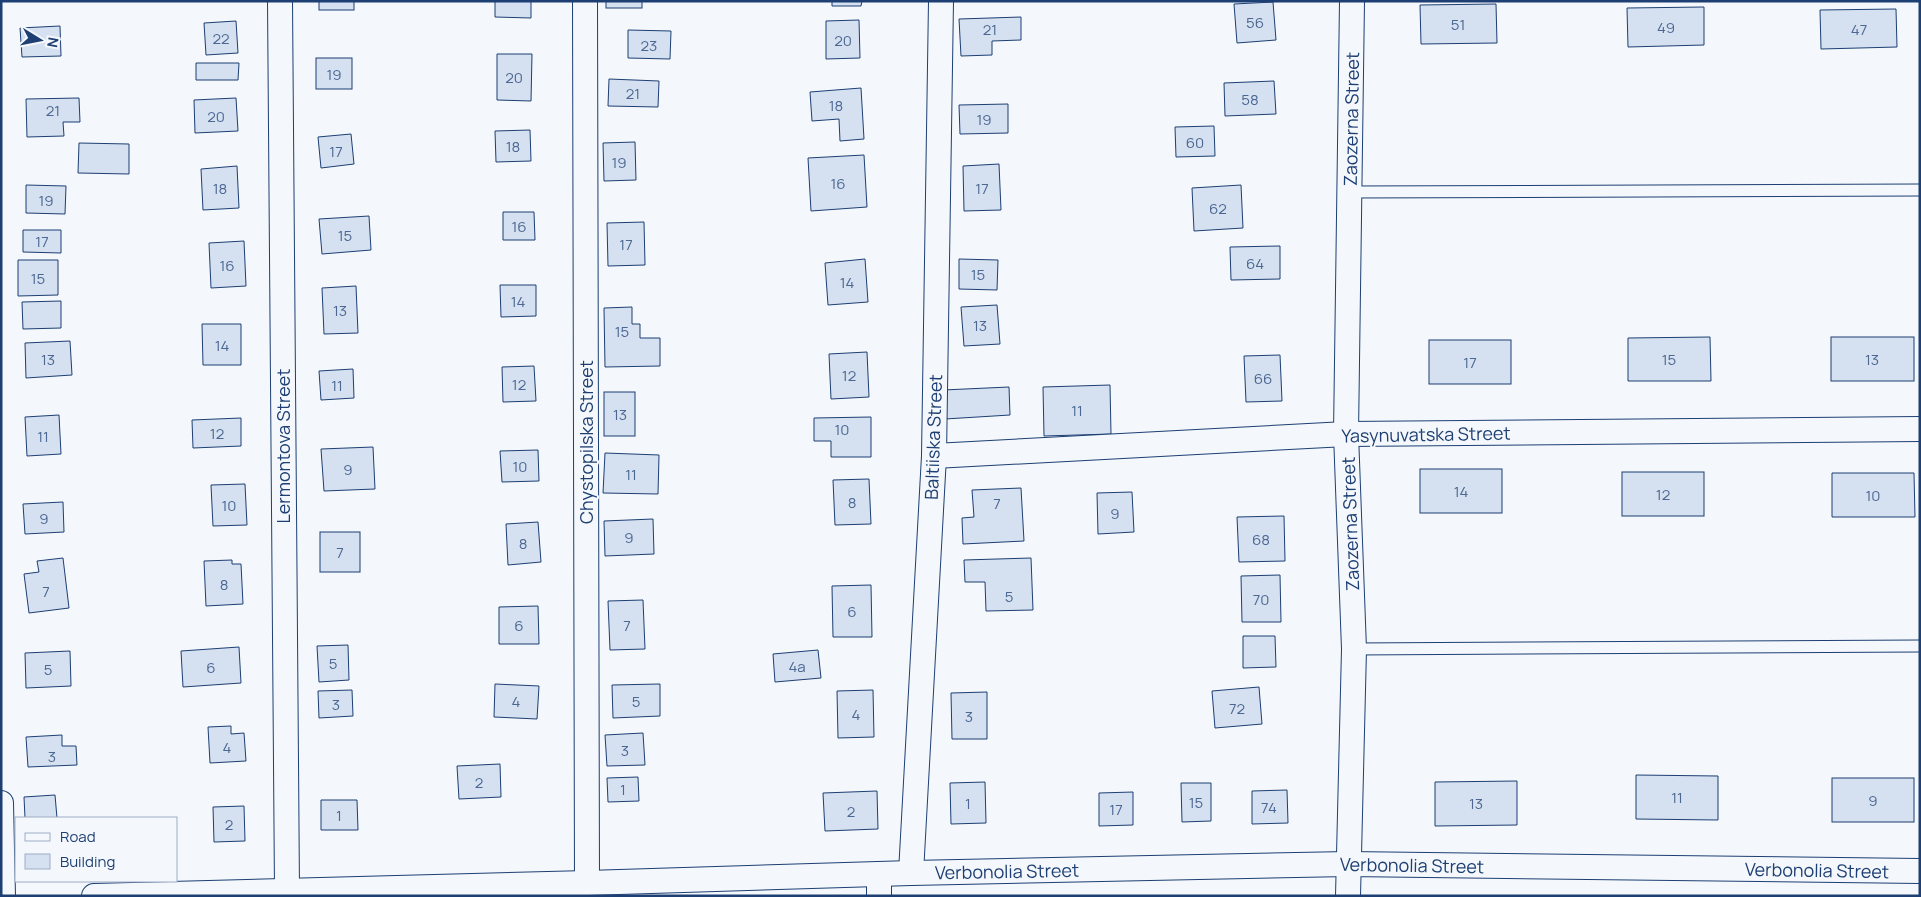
<svg xmlns="http://www.w3.org/2000/svg" width="1921" height="897" font-family="Manrope,sans-serif">
	<rect width="100%" height="100%" fill="#f4f7fb"/>
	<!-- building -->
	<g fill="#d5e0f0" stroke="#1d3f73">
		<rect x="319" y="1" width="35" height="9"/>
		<polygon points="495,1 531,1 531,18 495,17"/>
		<rect x="606" y="1" width="36" height="7"/>
		<polygon points="832,1 862,1 861,6 832,6"/>
		<polygon points="1273,2 1276,40 1237,43 1234,4"/>
		<polygon points="1496,4 1497,43 1421,44 1420,5"/>
		<polygon points="1704,7 1704,45 1628,47 1627,8"/>
		<polygon points="1896,9 1897,47 1821,49 1820,10"/>
		<polygon points="1021,17 1021,40 992,41 992,55 961,56 959,19"/>
		<polygon points="859,20 860,58 826,59 826,21"/>
		<polygon points="236,21 238,53 206,55 204,23"/>
		<polygon points="60,26 61,56 22,57 20,28"/>
		<polygon points="628,30 671,31 670,59 628,58"/>
		<polygon points="497,54 532,54 531,101 497,100"/>
		<rect x="316" y="58" width="36" height="31"/>
		<polygon points="196,63 239,63 238,80 196,80"/>
		<polygon points="609,79 659,81 658,107 608,106"/>
		<polygon points="1274,81 1276,114 1225,116 1224,83"/>
		<polygon points="861,88 864,139 840,141 839,119 812,121 810,92"/>
		<polygon points="79,98 80,122 63,122 64,136 27,137 26,99"/>
		<polygon points="236,98 238,131 195,133 194,100"/>
		<polygon points="1008,104 1008,133 960,134 959,105"/>
		<polygon points="1214,126 1215,156 1176,157 1175,127"/>
		<polygon points="530,130 531,161 496,162 495,131"/>
		<polygon points="351,134 354,164 321,168 318,137"/>
		<polygon points="635,142 636,180 604,181 603,143"/>
		<polygon points="79,143 129,144 129,174 78,173"/>
		<polygon points="864,155 867,207 811,211 808,158"/>
		<polygon points="999,164 1001,210 964,211 963,166"/>
		<polygon points="237,166 239,208 203,210 201,169"/>
		<polygon points="26,185 66,186 65,214 26,213"/>
		<polygon points="1241,185 1243,228 1194,231 1192,188"/>
		<polygon points="503,212 534,212 535,240 503,240"/>
		<polygon points="369,216 371,250 322,254 319,219"/>
		<polygon points="644,222 645,265 608,266 607,223"/>
		<polygon points="23,230 61,230 61,253 23,252"/>
		<polygon points="244,241 246,286 211,288 209,243"/>
		<polygon points="1280,246 1280,279 1231,280 1230,247"/>
		<polygon points="865,259 868,302 828,305 825,263"/>
		<polygon points="959,259 998,260 997,290 959,289"/>
		<polygon points="18,260 58,260 58,295 18,296"/>
		<polygon points="500,285 536,285 536,316 501,317"/>
		<polygon points="356,286 358,333 324,334 322,288"/>
		<polygon points="61,301 61,328 23,329 22,302"/>
		<polygon points="997,305 1000,344 964,346 961,307"/>
		<polygon points="632,307 632,324 640,324 640,338 660,338 660,366 605,367 604,308"/>
		<polygon points="202,324 241,324 241,365 203,365"/>
		<polygon points="1710,337 1711,381 1628,381 1628,338"/>
		<rect x="1831" y="337" width="83" height="44"/>
		<rect x="1429" y="340" width="82" height="44"/>
		<polygon points="70,341 72,375 26,378 25,343"/>
		<polygon points="867,352 869,397 831,399 829,354"/>
		<polygon points="1280,355 1282,401 1246,402 1244,356"/>
		<polygon points="534,366 536,401 503,402 502,367"/>
		<polygon points="353,369 354,398 321,400 319,371"/>
		<polygon points="1110,385 1111,434 1044,436 1043,387"/>
		<polygon points="1009,387 1010,415 945,419 943,390"/>
		<rect x="604" y="392" width="31" height="44"/>
		<polygon points="59,415 61,454 27,456 25,417"/>
		<polygon points="871,417 871,457 831,457 831,441 814,441 814,418"/>
		<polygon points="241,418 241,446 193,448 192,420"/>
		<polygon points="373,447 375,489 324,491 321,449"/>
		<polygon points="538,450 539,481 502,482 500,451"/>
		<polygon points="605,453 659,455 658,494 603,493"/>
		<rect x="1420" y="469" width="82" height="44"/>
		<rect x="1622" y="472" width="82" height="44"/>
		<polygon points="1832,473 1914,473 1915,517 1832,517"/>
		<polygon points="869,479 871,524 835,525 833,480"/>
		<polygon points="245,484 247,525 213,526 211,485"/>
		<polygon points="1021,488 1024,541 963,544 962,518 974,517 972,490"/>
		<polygon points="1132,492 1134,532 1098,534 1097,493"/>
		<polygon points="63,502 64,532 25,534 23,504"/>
		<polygon points="1284,516 1285,561 1239,562 1237,517"/>
		<polygon points="653,519 654,554 605,556 604,521"/>
		<polygon points="538,522 541,562 508,565 506,524"/>
		<rect x="320" y="532" width="40" height="40"/>
		<polygon points="63,558 69,608 29,613 24,574 39,572 37,561"/>
		<polygon points="1031,558 1033,610 986,611 985,582 965,582 964,560"/>
		<polygon points="232,560 232,564 241,564 243,604 206,606 204,561"/>
		<polygon points="1280,575 1281,622 1242,622 1241,576"/>
		<polygon points="871,585 872,637 833,637 832,586"/>
		<polygon points="643,600 645,649 610,650 608,601"/>
		<polygon points="538,606 539,644 499,644 499,607"/>
		<polygon points="1243,636 1275,636 1276,667 1243,668"/>
		<polygon points="348,645 349,680 319,682 317,646"/>
		<polygon points="239,647 241,683 183,687 181,651"/>
		<polygon points="818,650 821,678 775,682 773,654"/>
		<polygon points="70,651 71,686 26,688 25,653"/>
		<polygon points="495,684 539,686 537,719 494,717"/>
		<polygon points="660,684 660,716 613,718 612,685"/>
		<polygon points="1259,687 1262,724 1215,728 1212,691"/>
		<polygon points="352,690 353,716 319,718 318,691"/>
		<polygon points="873,690 874,737 838,738 837,691"/>
		<polygon points="987,692 987,739 952,739 951,693"/>
		<polygon points="231,726 231,734 244,733 246,761 210,763 208,727"/>
		<polygon points="643,733 645,765 607,766 605,735"/>
		<polygon points="62,735 62,746 76,746 77,765 28,767 26,737"/>
		<polygon points="500,764 501,797 459,799 457,766"/>
		<polygon points="1636,775 1718,776 1718,820 1636,819"/>
		<polygon points="638,777 639,801 608,802 607,778"/>
		<rect x="1832" y="778" width="82" height="44"/>
		<polygon points="1517,781 1517,825 1435,826 1435,782"/>
		<polygon points="985,782 986,823 951,824 950,783"/>
		<polygon points="1181,783 1211,783 1211,821 1182,822"/>
		<polygon points="1287,790 1288,823 1252,824 1252,791"/>
		<polygon points="877,791 878,829 825,831 823,793"/>
		<polygon points="1133,792 1133,825 1099,826 1099,793"/>
		<polygon points="55,795 57,818 25,818 24,797"/>
		<polygon points="321,800 357,800 358,830 321,830"/>
		<polygon points="244,806 245,841 214,842 213,807"/>
	</g>
	<g fill="none" stroke-linecap="round" stroke-linejoin="round">
		<!-- service casing -->
		<g stroke="#1d3f73" stroke-width="13">
			<g id="service">
				<polyline points="1350,192 1920,190"/>
				<polyline points="1354,649 1920,646"/>
			</g>
		</g>
		<!-- minor casing -->
		<g stroke="#1d3f73" stroke-width="26">
			<g id="minor">
				<polyline points="280,1 287,890"/>
				<polyline points="585,1 587,883"/>
				<polyline points="934,456 1346,434 1920,429"/>
				<polyline points="1,803 3,896"/>
				<polyline points="911,873 934,456 941,1"/>
				<polyline points="879,874 879,896"/>
				<polyline points="94,896 587,883 911,873 1348,864 1920,871"/>
				<polyline points="1348,896 1354,649 1346,434 1352,1"/>
			</g>
		</g>
		<!-- service -->
		<use href="#service" stroke="#f4f7fb" stroke-width="11"/>
		<!-- minor -->
		<use href="#minor" stroke="#f4f7fb" stroke-width="24"/>
	</g>
	<g text-anchor="middle" dominant-baseline="central" stroke-width="4" stroke-linejoin="round" paint-order="stroke">
		<!-- number labels -->
		<g font-size="15" fill="#4b6792">
			<text x="1255" y="22">56</text>
			<text x="1458" y="24">51</text>
			<text x="1666" y="27">49</text>
			<text x="990" y="29">21</text>
			<text x="1859" y="29">47</text>
			<text x="221" y="38">22</text>
			<text x="843" y="40">20</text>
			<text x="649" y="45">23</text>
			<text x="334" y="74">19</text>
			<text x="514" y="77">20</text>
			<text x="633" y="93">21</text>
			<text x="1250" y="99">58</text>
			<text x="836" y="105">18</text>
			<text x="53" y="110">21</text>
			<text x="216" y="116">20</text>
			<text x="984" y="119">19</text>
			<text x="1195" y="142">60</text>
			<text x="513" y="146">18</text>
			<text x="336" y="151">17</text>
			<text x="619" y="162">19</text>
			<text x="838" y="183">16</text>
			<text x="220" y="188">18</text>
			<text x="982" y="188">17</text>
			<text x="46" y="200">19</text>
			<text x="1218" y="208">62</text>
			<text x="519" y="226">16</text>
			<text x="345" y="235">15</text>
			<text x="42" y="241">17</text>
			<text x="626" y="244">17</text>
			<text x="1255" y="263">64</text>
			<text x="227" y="265">16</text>
			<text x="978" y="274">15</text>
			<text x="38" y="278">15</text>
			<text x="847" y="282">14</text>
			<text x="518" y="301">14</text>
			<text x="340" y="310">13</text>
			<text x="980" y="325">13</text>
			<text x="622" y="331">15</text>
			<text x="222" y="345">14</text>
			<text x="48" y="359">13</text>
			<text x="1669" y="359">15</text>
			<text x="1872" y="359">13</text>
			<text x="1470" y="362">17</text>
			<text x="849" y="375">12</text>
			<text x="1263" y="378">66</text>
			<text x="519" y="384">12</text>
			<text x="337" y="385">11</text>
			<text x="1077" y="410">11</text>
			<text x="620" y="414">13</text>
			<text x="842" y="429">10</text>
			<text x="217" y="433">12</text>
			<text x="43" y="436">11</text>
			<text x="520" y="466">10</text>
			<text x="348" y="469">9</text>
			<text x="631" y="474">11</text>
			<text x="1461" y="491">14</text>
			<text x="1663" y="494">12</text>
			<text x="1873" y="495">10</text>
			<text x="852" y="502">8</text>
			<text x="997" y="503">7</text>
			<text x="229" y="505">10</text>
			<text x="1115" y="513">9</text>
			<text x="44" y="518">9</text>
			<text x="629" y="537">9</text>
			<text x="1261" y="539">68</text>
			<text x="523" y="543">8</text>
			<text x="340" y="552">7</text>
			<text x="224" y="584">8</text>
			<text x="46" y="591">7</text>
			<text x="1009" y="596">5</text>
			<text x="1261" y="599">70</text>
			<text x="852" y="611">6</text>
			<text x="519" y="625">6</text>
			<text x="627" y="625">7</text>
			<text x="333" y="663">5</text>
			<text x="797" y="666">4а</text>
			<text x="211" y="667">6</text>
			<text x="48" y="669">5</text>
			<text x="516" y="701">4</text>
			<text x="636" y="701">5</text>
			<text x="336" y="704">3</text>
			<text x="1237" y="708">72</text>
			<text x="856" y="714">4</text>
			<text x="969" y="716">3</text>
			<text x="227" y="747">4</text>
			<text x="625" y="750">3</text>
			<text x="52" y="756">3</text>
			<text x="479" y="782">2</text>
			<text x="623" y="789">1</text>
			<text x="1677" y="797">11</text>
			<text x="1873" y="800">9</text>
			<text x="1196" y="802">15</text>
			<text x="968" y="803">1</text>
			<text x="1476" y="803">13</text>
			<text x="1269" y="807">74</text>
			<text x="1116" y="809">17</text>
			<text x="851" y="811">2</text>
			<text x="339" y="815">1</text>
			<text x="229" y="824">2</text>
		</g>
		<!-- street labels -->
		<g font-size="18" fill="#1d3f73" stroke="#f4f7fb">
			<text transform="translate(1351 119) rotate(-89)">Zaozerna Street</text>
			<text transform="translate(1426 434) rotate(-1)">Yasynuvatska Street</text>
			<text transform="translate(933 437) rotate(-88)">Baltiiska Street</text>
			<text transform="translate(586 442) rotate(-90)">Chystopilska Street</text>
			<text transform="translate(283 446) rotate(-90)">Lermontova Street</text>
			<text transform="translate(1350 524) rotate(-92)">Zaozerna Street</text>
			<text transform="translate(1412 865) rotate(1)">Verbonolia Street</text>
			<text transform="translate(1817 870) rotate(1)">Verbonolia Street</text>
			<text transform="translate(1007 871) rotate(-1)">Verbonolia Street</text>
		</g>
	</g>
	<!-- border -->
	<rect width="1921" height="897" fill="none" stroke="#1d3f73" stroke-width="5"/>
	<!-- legend -->
	<rect x="15" y="817" width="162" height="65" fill="#f4f7fb" stroke="#9eadc5"/>
	<rect x="25" y="833" width="25" height="8" fill="#f4f7fb" stroke="#9eadc5"/>
	<text x="60" y="842" font-size="15" fill="#1d3f73">Road</text>
	<rect x="25" y="854" width="25" height="15" fill="#d5e0f0" stroke="#9eadc5"/>
	<text x="60" y="867" font-size="15" fill="#1d3f73">Building</text>
	<!-- north arrow -->
	<g transform="translate(40 40) rotate(100)" stroke="#f4f7fb" stroke-width="4" paint-order="stroke">
	<path d="M0-4L9 19L0 12L-9 19Z" fill="#1d3f73"/>
	<text y="-8" font-size="14" font-weight="bold" text-anchor="middle" fill="#1d3f73">N</text>
	</g>
</svg>
